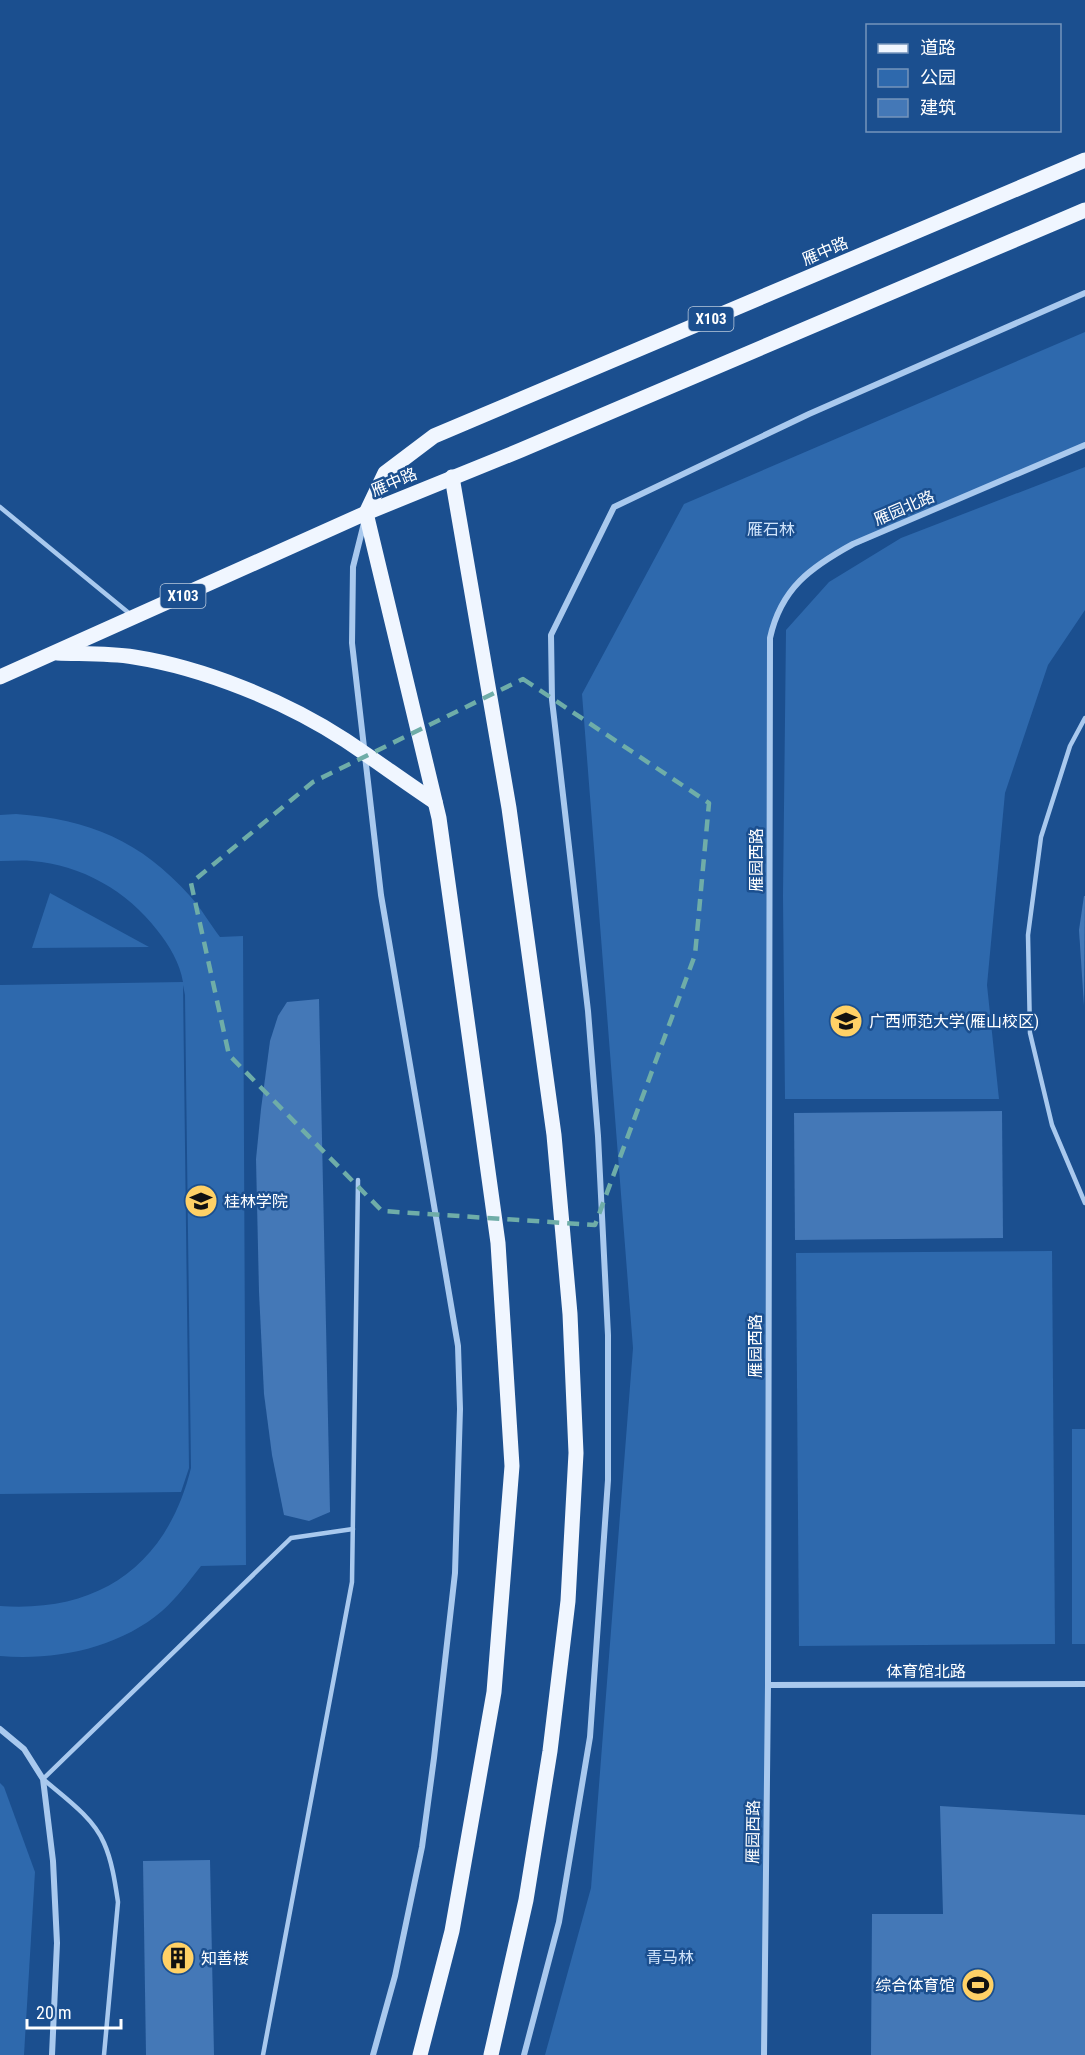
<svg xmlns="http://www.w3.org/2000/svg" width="1085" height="2055" font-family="'Roboto Condensed','Noto Sans SC',sans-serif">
	<rect width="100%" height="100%" fill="#1b4f8f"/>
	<!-- green -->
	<g fill="#2e69ad">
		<polygon points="1085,332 1085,445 826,559 783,601 770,638 764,2055 545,2055 591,1888 633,1348 582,694 684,504"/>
		<polygon points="1085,467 1085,610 1048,665 1005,793 987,985 999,1099 785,1099 783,896 786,630 829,582 901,538"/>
		<path d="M16,814C89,819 141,841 190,896C201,908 210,924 220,937L243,936L246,1565L201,1566C189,1581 177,1598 162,1611C119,1648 55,1661 0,1656V1606C100,1613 167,1565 191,1468L185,995L183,985L189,1468L181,1492L0,1494V985L183,982C180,963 169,945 157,930C127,891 82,865 32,861C22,860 11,861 0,861V815Z"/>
		<polygon points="50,893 149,947 32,948"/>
		<polygon points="1052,1251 1055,1644 799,1646 796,1253"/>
		<rect x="1072" y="1429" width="13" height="215"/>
		<polygon points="0,1783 4,1787 35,1872 24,2055 0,2055"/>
	</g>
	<!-- building -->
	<g fill="#4478b7">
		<polygon points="1084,896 1085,896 1084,1006 1079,930"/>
		<polygon points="319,999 330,1512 309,1521 284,1515 272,1455 264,1394 259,1292 256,1159 261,1109 270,1041 278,1016 287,1002"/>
		<polygon points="1002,1111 1003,1238 795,1240 794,1113"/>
		<polygon points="940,1806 1085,1815 1085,2055 871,2055 872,1914 943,1914"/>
		<polygon points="210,1860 214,2055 146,2055 143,1861"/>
	</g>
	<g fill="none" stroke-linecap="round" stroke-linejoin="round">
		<!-- lane -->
		<g stroke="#a9c9ee" stroke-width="4.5">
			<polyline points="0,507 130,614"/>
			<polyline points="1085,718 1070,746 1041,837 1028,935 1030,1033 1052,1125 1085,1203"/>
			<path d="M104,2055L118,1902C115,1882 112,1861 104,1843C93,1817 64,1797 43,1779L291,1538L353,1529"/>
			<polyline points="263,2055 352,1582 358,1180"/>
		</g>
		<!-- street -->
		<g stroke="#a9c9ee" stroke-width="6">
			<polyline points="364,523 353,567 352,643 381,895 458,1346 460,1409 455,1573 434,1758 422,1847 395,1976 373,2055"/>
			<polyline points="768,1685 1085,1684"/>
			<polyline points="0,1729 24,1749 43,1779 53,1861 57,1943 52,2055"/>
			<polyline points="524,2055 559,1922 590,1737 608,1480 608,1335 598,1136 588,1011 552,700 551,635 614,507 809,414 1085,293"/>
			<path d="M764,2055L768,1685L770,638C781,588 811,567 853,544L1085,445"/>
		</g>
		<!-- primary -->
		<g stroke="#f0f6ff" stroke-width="15">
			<polyline points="452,477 509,808 554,1135 570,1314 576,1453 568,1601 550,1751 526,1900 491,2055"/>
			<polyline points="366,513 439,818 498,1243 512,1466 494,1692 452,1931 420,2055"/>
			<polyline points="366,513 385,473 434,436 1085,160"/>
			<path d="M57,653C82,654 109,653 134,657C204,668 285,701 345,740C375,760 405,782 435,802"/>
			<polyline points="0,677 366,513 521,450 1085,210"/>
		</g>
	</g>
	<!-- marked area -->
	<path fill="none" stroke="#6fada8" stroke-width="4.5" stroke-dasharray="12 8" stroke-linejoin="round" d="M523,679L709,803L695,955L595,1225L382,1211L229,1055L191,883L313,782Z"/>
	<!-- icons -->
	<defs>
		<g id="university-disc" transform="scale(1.725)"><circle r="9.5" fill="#ffd166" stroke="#1b4f8f"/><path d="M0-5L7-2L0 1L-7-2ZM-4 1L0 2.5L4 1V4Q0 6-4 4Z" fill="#111"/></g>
		<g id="building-disc" transform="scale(1.725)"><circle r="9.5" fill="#ffd166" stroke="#1b4f8f"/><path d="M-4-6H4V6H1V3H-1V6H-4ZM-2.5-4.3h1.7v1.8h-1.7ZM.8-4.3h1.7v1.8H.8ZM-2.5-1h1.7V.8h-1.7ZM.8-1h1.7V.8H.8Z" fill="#111"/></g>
		<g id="stadium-disc" transform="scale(1.725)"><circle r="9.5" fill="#ffd166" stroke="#1b4f8f"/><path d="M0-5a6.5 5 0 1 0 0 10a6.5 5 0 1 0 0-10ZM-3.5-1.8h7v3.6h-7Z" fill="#111"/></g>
	</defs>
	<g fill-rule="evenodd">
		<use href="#university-disc" x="846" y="1021"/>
		<use href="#university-disc" x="201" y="1201"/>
		<use href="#building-disc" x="178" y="1958"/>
		<use href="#stadium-disc" x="978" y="1985"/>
	</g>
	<g text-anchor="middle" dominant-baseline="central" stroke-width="5" stroke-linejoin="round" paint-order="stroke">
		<!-- shield labels -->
		<g fill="#1b4f8f" stroke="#bbcadd" stroke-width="1.5">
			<rect x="688.5" y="307" width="45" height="24" rx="4.5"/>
			<rect x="160.5" y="584" width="45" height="24" rx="4.5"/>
		</g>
		<g font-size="15" font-weight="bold" fill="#fff">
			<text x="711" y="319">X103</text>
			<text x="183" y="596">X103</text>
		</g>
		<!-- street labels -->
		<g font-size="16" fill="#fff" stroke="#1b4f8f">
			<text transform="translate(825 251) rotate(-23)">雁中路</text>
			<text transform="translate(394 482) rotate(-23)">雁中路</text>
			<text transform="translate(904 508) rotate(-23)">雁园北路</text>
			<text transform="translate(756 860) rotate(-90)">雁园西路</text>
			<text transform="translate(755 1346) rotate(-90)">雁园西路</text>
			<text x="926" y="1671">体育馆北路</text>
			<text transform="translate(753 1832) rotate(-89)">雁园西路</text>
		</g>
		<!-- park labels -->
		<g font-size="16" fill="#cfe3fa" stroke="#1b4f8f">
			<text x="771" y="529">雁石林</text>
			<text x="670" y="1957">青马林</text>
		</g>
		<!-- poi labels -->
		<g font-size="16" fill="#fff" stroke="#1b4f8f" text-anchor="start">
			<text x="869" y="1021">广西师范大学(雁山校区)</text>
			<text x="224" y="1201">桂林学院</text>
			<text x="201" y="1958">知善楼</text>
			<text x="955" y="1985" text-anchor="end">综合体育馆</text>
		</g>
	</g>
	<!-- legend -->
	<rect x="866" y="24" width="195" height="108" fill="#1b4f8f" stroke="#7695bc" stroke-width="1.5"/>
	<rect x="878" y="44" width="30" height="9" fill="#f0f6ff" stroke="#7695bc" stroke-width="1.5"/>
	<text x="920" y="54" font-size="18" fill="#ffffff">道路</text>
	<rect x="878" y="69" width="30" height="18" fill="#2e69ad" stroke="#7695bc" stroke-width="1.5"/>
	<text x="920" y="84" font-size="18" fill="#ffffff">公园</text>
	<rect x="878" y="99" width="30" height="18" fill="#4478b7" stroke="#7695bc" stroke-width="1.5"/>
	<text x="920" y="114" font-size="18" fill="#ffffff">建筑</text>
	<!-- scale -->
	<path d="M27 2019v9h94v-9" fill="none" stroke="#ffffff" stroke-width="3"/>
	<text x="36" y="2019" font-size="18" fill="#ffffff" stroke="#1b4f8f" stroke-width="4.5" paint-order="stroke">20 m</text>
</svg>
